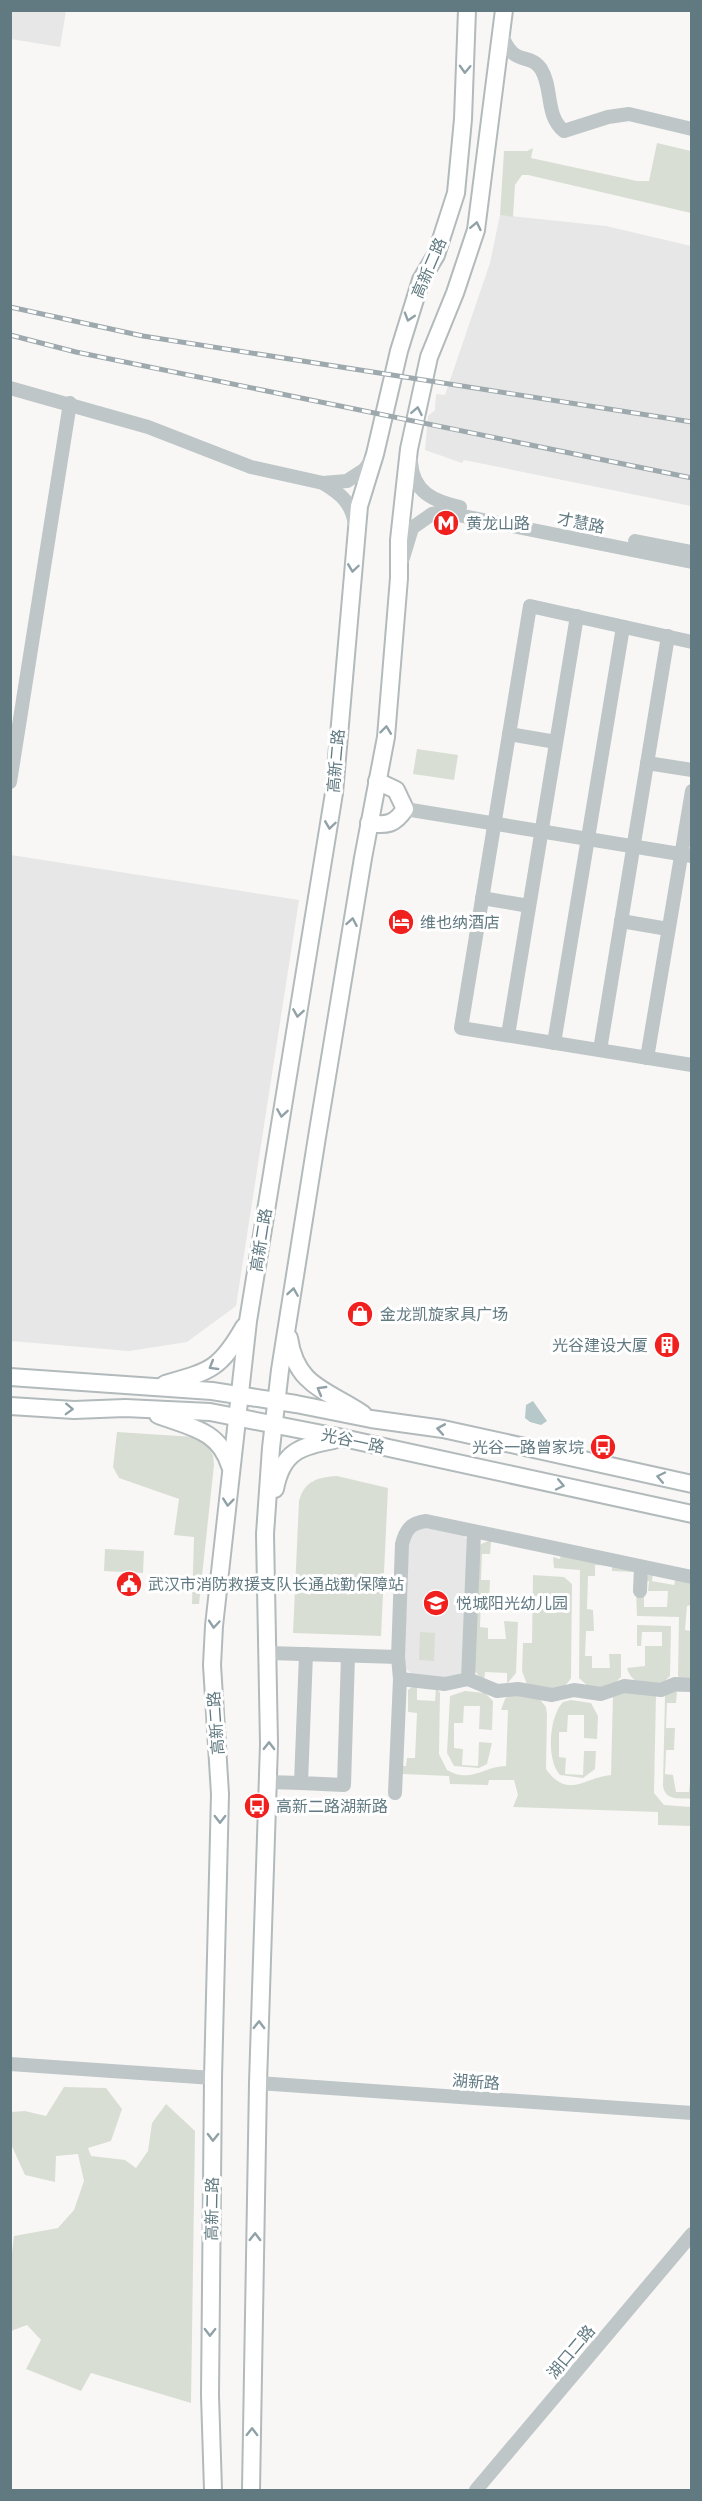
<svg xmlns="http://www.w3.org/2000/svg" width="702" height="2501" font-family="'Public Sans','Noto Sans SC',sans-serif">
	<rect width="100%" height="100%" fill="#f8f7f5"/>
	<!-- built -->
	<g fill="#e6e7e6">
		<polygon points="10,11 66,11 60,47 11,39"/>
		<polygon points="500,215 606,226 691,246 691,506 464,460 462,463 425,450 428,416 435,410 436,394 445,395 490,263"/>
		<polygon points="11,855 299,900 236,1306 187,1342 129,1351 11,1341"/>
		<polygon points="419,1526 463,1535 467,1539 463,1671 457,1676 448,1678 413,1675 406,1669 403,1657 408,1537"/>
	</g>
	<!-- green -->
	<g fill="#d9ded4">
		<polygon points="657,143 691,151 691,213 528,175 522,175 515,185 513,217 500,215 504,151 527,151 533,148 531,158 637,181 649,181"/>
		<polygon points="417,749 458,755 454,780 413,774"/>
		<polygon points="117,1432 195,1437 206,1445 213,1455 214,1465 199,1604 192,1604 194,1537 174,1535 179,1499 119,1478 113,1467"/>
		<path d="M337,1476L388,1488L381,1636L293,1633L299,1501C304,1481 318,1477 337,1476Z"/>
		<polygon points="491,1540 510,1543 491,1542 490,1554 482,1554 481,1580 490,1580 489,1602 481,1602 480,1627 488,1628 488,1639 506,1639 504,1621 518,1622 516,1673 507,1684 507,1673 485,1672 484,1682 474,1670 477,1553 481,1544"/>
		<polygon points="105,1549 144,1551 143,1573 104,1571"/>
		<polygon points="561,1554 635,1569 635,1572 612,1571 612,1566 595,1565 595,1576 588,1576 587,1609 593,1610 594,1631 586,1631 585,1656 592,1656 592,1668 610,1668 609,1654 621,1654 621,1677 611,1687 590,1688 579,1678 580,1570 554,1568 553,1557 560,1559"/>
		<polygon points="653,1573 652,1581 674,1585 676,1577 691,1580 691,1605 687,1606 685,1630 691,1631 691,1679 679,1678 678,1675 679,1617 637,1616 636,1591 644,1591 644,1607 667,1607 668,1591 648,1591 649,1581 645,1581 647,1576"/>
		<path d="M533,1575L564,1577L572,1584L571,1678C561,1695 545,1689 528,1687L522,1671L523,1643H532Z"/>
		<path d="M637,1625L671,1626L670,1676L661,1685C646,1685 632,1685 627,1668L645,1666V1646H662V1632H642L641,1646H637Z"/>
		<polygon points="420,1632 435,1633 434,1661 419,1660"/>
		<path d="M412,1687H417V1700L435,1701L436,1688L440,1693L439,1754L447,1770C472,1784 483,1766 506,1766L508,1710H501L505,1699L511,1694L538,1697L546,1707L547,1715L546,1769C568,1800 585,1777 611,1775L613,1693L623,1690L656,1695L654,1793L664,1805L691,1807V1826L658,1825V1812L513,1807L518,1795L514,1780H489L488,1785L450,1784L449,1776L402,1774V1766H406L407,1758H415L417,1713L408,1712V1690Z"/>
		<path d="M691,1689V1692H677L676,1703H667L666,1728H675L674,1750H666L665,1774L673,1775L676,1792H689L691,1772V1799C680,1798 665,1801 663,1786L665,1695L666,1692Z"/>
		<polygon points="465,1691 485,1693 493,1701 492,1730 479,1729 480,1706 464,1706 463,1723 454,1723 454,1748 463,1749 462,1765 478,1766 479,1742 492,1743 487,1764 479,1768 454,1766 447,1753 450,1696"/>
		<path d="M571,1700L591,1703L598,1716L597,1739L584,1738V1715H568L567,1732H559V1757L566,1758L565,1774L583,1775L584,1751H596L595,1769L583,1778L560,1775C546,1760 549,1716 563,1702Z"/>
		<polygon points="64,2087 106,2088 122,2109 111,2141 88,2148 91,2156 125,2160 136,2168 148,2151 152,2123 166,2104 195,2131 191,2403 91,2373 81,2391 26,2369 41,2340 27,2325 11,2331 10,2270 14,2236 58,2228 74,2210 84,2181 78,2154 56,2156 55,2182 25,2175 11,2144 11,2112 25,2111 46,2116"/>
	</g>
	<!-- water -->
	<polygon fill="#b6c8c9" points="533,1401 547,1421 541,1425 530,1422 525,1418 526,1405"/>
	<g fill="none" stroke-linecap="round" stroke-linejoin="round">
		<!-- major casing -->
		<g stroke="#b2babc" stroke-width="20">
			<g id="major">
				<path d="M369,823C387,826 395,824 405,809L396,790L377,781"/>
				<path d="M289,1338C296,1387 328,1390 363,1414"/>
				<polyline points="10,1377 212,1391 296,1404 371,1419 443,1429 692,1484"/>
				<path d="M165,1384C211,1371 220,1369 244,1327"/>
				<polyline points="10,1406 74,1410 125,1408 210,1412 343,1438 692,1514"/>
				<path d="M158,1415C190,1427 219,1430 230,1466"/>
				<path d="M275,1489C282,1452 300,1446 334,1440"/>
				<polyline points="213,2490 210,2395 213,2078 220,1794 212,1665 214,1626 248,1321 334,793 359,506 375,454 399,351 421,280 436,255 456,193 463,119 467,10"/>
				<polyline points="251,2490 258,2083 269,1744 265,1534 271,1448 280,1370 317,1137 363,858 386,737 399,578 399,540 409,449 429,357 455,293 476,230 504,10"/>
			</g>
		</g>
		<!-- minor -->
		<g stroke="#bec6c8" stroke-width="14">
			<path d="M501,33C514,69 529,51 541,69C553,88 545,116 564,131L608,117L629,114L692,129"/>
			<polyline points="10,388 148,427 251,467 323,483 347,481 364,470 372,459"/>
			<path d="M411,462C413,492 433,501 460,507"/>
			<path d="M323,483C341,494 351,502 355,524"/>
			<polyline points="635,541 692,552"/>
			<polyline points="403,558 412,528 432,514 443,512 692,562"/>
			<polyline points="692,642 530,606 461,1028 692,1065"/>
			<polyline points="509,734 556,742"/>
			<polyline points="647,763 692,770"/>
			<polyline points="10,782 70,403"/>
			<polyline points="405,809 692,856"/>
			<polyline points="482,898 529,906"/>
			<polyline points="621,921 668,929"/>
			<polyline points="508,1035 577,616"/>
			<polyline points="554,1043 623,627"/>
			<polyline points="600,1050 668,636"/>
			<polyline points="647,1058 692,791"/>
			<polyline points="640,1591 641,1567"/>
			<path d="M269,1653L398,1657L402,1544C406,1529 411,1523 426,1521L692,1577"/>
			<polyline points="306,1654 301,1783 344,1785 348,1656"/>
			<polyline points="400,1679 445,1684 468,1679 474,1533"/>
			<polyline points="468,1679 497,1691 518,1689 552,1695 574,1690 601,1694 624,1686 661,1690 675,1684 692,1685"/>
			<polyline points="268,1782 301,1783"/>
			<polyline points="395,1793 400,1679 398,1657"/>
			<polyline points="10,2064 213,2078"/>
			<polyline points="258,2083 692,2113"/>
			<polyline points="476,2490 692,2234"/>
		</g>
		<!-- major -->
		<use href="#major" stroke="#fff" stroke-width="16"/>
		<!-- rail casing -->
		<g stroke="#9ea9ad" stroke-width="5">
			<g id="rail">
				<polyline points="10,307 143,336 692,422"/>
				<polyline points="10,335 76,352 692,478"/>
			</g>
		</g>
		<!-- rail -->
		<use href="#rail" stroke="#fff" stroke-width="3" stroke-dasharray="9" stroke-linecap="butt"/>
	</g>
	<!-- one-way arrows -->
	<defs><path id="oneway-chevron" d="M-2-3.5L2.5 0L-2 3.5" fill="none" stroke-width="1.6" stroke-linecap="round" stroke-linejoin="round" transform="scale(1.5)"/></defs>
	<g stroke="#90a2a8">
		<use href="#oneway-chevron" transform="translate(465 69) rotate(92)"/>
		<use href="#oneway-chevron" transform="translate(476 226) rotate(-78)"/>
		<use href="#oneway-chevron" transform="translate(409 317) rotate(107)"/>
		<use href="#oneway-chevron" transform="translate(417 411) rotate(-79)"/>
		<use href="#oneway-chevron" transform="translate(353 568) rotate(98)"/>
		<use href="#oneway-chevron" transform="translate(386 730) rotate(-83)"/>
		<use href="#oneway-chevron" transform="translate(330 825) rotate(98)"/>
		<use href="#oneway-chevron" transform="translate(352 922) rotate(-80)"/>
		<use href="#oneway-chevron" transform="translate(298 1013) rotate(99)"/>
		<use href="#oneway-chevron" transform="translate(282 1113) rotate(99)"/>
		<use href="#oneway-chevron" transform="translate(293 1292) rotate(-81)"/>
		<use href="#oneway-chevron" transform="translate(213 1366) rotate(149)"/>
		<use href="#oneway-chevron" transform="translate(321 1390) rotate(-150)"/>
		<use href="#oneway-chevron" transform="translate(69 1409) rotate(2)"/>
		<use href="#oneway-chevron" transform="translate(441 1429) rotate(-170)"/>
		<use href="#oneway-chevron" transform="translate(661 1477) rotate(-168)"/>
		<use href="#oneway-chevron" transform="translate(560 1485) rotate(12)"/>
		<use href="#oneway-chevron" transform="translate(228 1502) rotate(96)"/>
		<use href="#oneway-chevron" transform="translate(214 1624) rotate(95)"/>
		<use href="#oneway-chevron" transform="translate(269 1746) rotate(-89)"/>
		<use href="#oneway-chevron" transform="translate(220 1819) rotate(90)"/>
		<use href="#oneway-chevron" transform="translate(259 2025) rotate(-89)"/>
		<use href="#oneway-chevron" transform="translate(213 2137) rotate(91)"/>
		<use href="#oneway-chevron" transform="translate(255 2237) rotate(-89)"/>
		<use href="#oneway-chevron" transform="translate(210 2332) rotate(91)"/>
		<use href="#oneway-chevron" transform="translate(252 2432) rotate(-89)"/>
	</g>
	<!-- icons -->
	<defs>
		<g id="metro-disc" transform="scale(1.35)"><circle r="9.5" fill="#ef201e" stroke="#fff"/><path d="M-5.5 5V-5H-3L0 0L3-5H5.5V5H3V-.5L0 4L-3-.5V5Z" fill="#fff"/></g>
		<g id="hotel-disc" transform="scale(1.35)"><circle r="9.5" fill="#ef201e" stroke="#fff"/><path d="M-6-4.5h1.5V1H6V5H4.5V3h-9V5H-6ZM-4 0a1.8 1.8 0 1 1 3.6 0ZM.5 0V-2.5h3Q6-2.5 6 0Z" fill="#fff"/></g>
		<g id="shop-disc" transform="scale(1.35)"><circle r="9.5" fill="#ef201e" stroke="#fff"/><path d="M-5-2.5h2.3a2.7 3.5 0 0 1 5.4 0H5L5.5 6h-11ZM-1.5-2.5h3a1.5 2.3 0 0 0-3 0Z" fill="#fff"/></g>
		<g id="building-disc" transform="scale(1.35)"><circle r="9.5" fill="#ef201e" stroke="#fff"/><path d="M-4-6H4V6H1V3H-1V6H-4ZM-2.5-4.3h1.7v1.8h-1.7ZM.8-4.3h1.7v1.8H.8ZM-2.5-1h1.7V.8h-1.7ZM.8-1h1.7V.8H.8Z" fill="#fff"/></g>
		<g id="bus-disc" transform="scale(1.35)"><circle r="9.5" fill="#ef201e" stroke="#fff"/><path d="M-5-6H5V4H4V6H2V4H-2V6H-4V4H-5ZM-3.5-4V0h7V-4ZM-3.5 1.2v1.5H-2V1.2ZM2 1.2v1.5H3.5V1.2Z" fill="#fff"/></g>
		<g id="civic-disc" transform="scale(1.35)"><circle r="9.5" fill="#ef201e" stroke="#fff"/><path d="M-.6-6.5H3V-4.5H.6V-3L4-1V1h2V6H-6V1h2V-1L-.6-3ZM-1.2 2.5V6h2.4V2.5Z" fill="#fff"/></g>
		<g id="school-disc" transform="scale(1.35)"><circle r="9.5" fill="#ef201e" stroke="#fff"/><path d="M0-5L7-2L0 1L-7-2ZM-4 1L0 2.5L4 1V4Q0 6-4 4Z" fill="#fff"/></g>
	</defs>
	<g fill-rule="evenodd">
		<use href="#metro-disc" x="446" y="523"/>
		<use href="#hotel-disc" x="401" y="922"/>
		<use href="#shop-disc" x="360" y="1314"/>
		<use href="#building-disc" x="667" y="1345"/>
		<use href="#bus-disc" x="603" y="1447"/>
		<use href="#civic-disc" x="129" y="1584"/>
		<use href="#school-disc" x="436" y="1603"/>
		<use href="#bus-disc" x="257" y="1806"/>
	</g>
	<g text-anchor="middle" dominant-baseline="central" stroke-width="6" stroke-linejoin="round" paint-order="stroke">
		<!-- street labels -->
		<g font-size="16" fill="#617a82" stroke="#fff">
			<text transform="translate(429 268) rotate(-67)">高新二路</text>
			<text transform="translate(581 523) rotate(11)">才慧路</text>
			<text transform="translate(336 761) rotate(-85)">高新二路</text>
			<text transform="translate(261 1240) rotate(-81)">高新二路</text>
			<text transform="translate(353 1441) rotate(12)">光谷一路</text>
			<text transform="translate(216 1723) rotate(-94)">高新二路</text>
			<text transform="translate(476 2082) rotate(4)">湖新路</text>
			<text transform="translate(212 2209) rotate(-89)">高新二路</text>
			<text transform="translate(571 2352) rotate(-50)">湖口二路</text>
		</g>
		<!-- poi labels -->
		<g font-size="16" fill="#617a82" stroke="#fff" text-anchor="start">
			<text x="466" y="523">黄龙山路</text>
			<text x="420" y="922">维也纳酒店</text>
			<text x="380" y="1314">金龙凯旋家具广场</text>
			<text x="648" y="1345" text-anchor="end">光谷建设大厦</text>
			<text x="584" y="1447" text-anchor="end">光谷一路曾家垸</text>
			<text x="148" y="1584">武汉市消防救援支队长通战勤保障站</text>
			<text x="456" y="1603">悦城阳光幼儿园</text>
			<text x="276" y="1806">高新二路湖新路</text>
		</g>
	</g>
	<!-- border -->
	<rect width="702" height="2501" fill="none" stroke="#617a82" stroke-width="24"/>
</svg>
